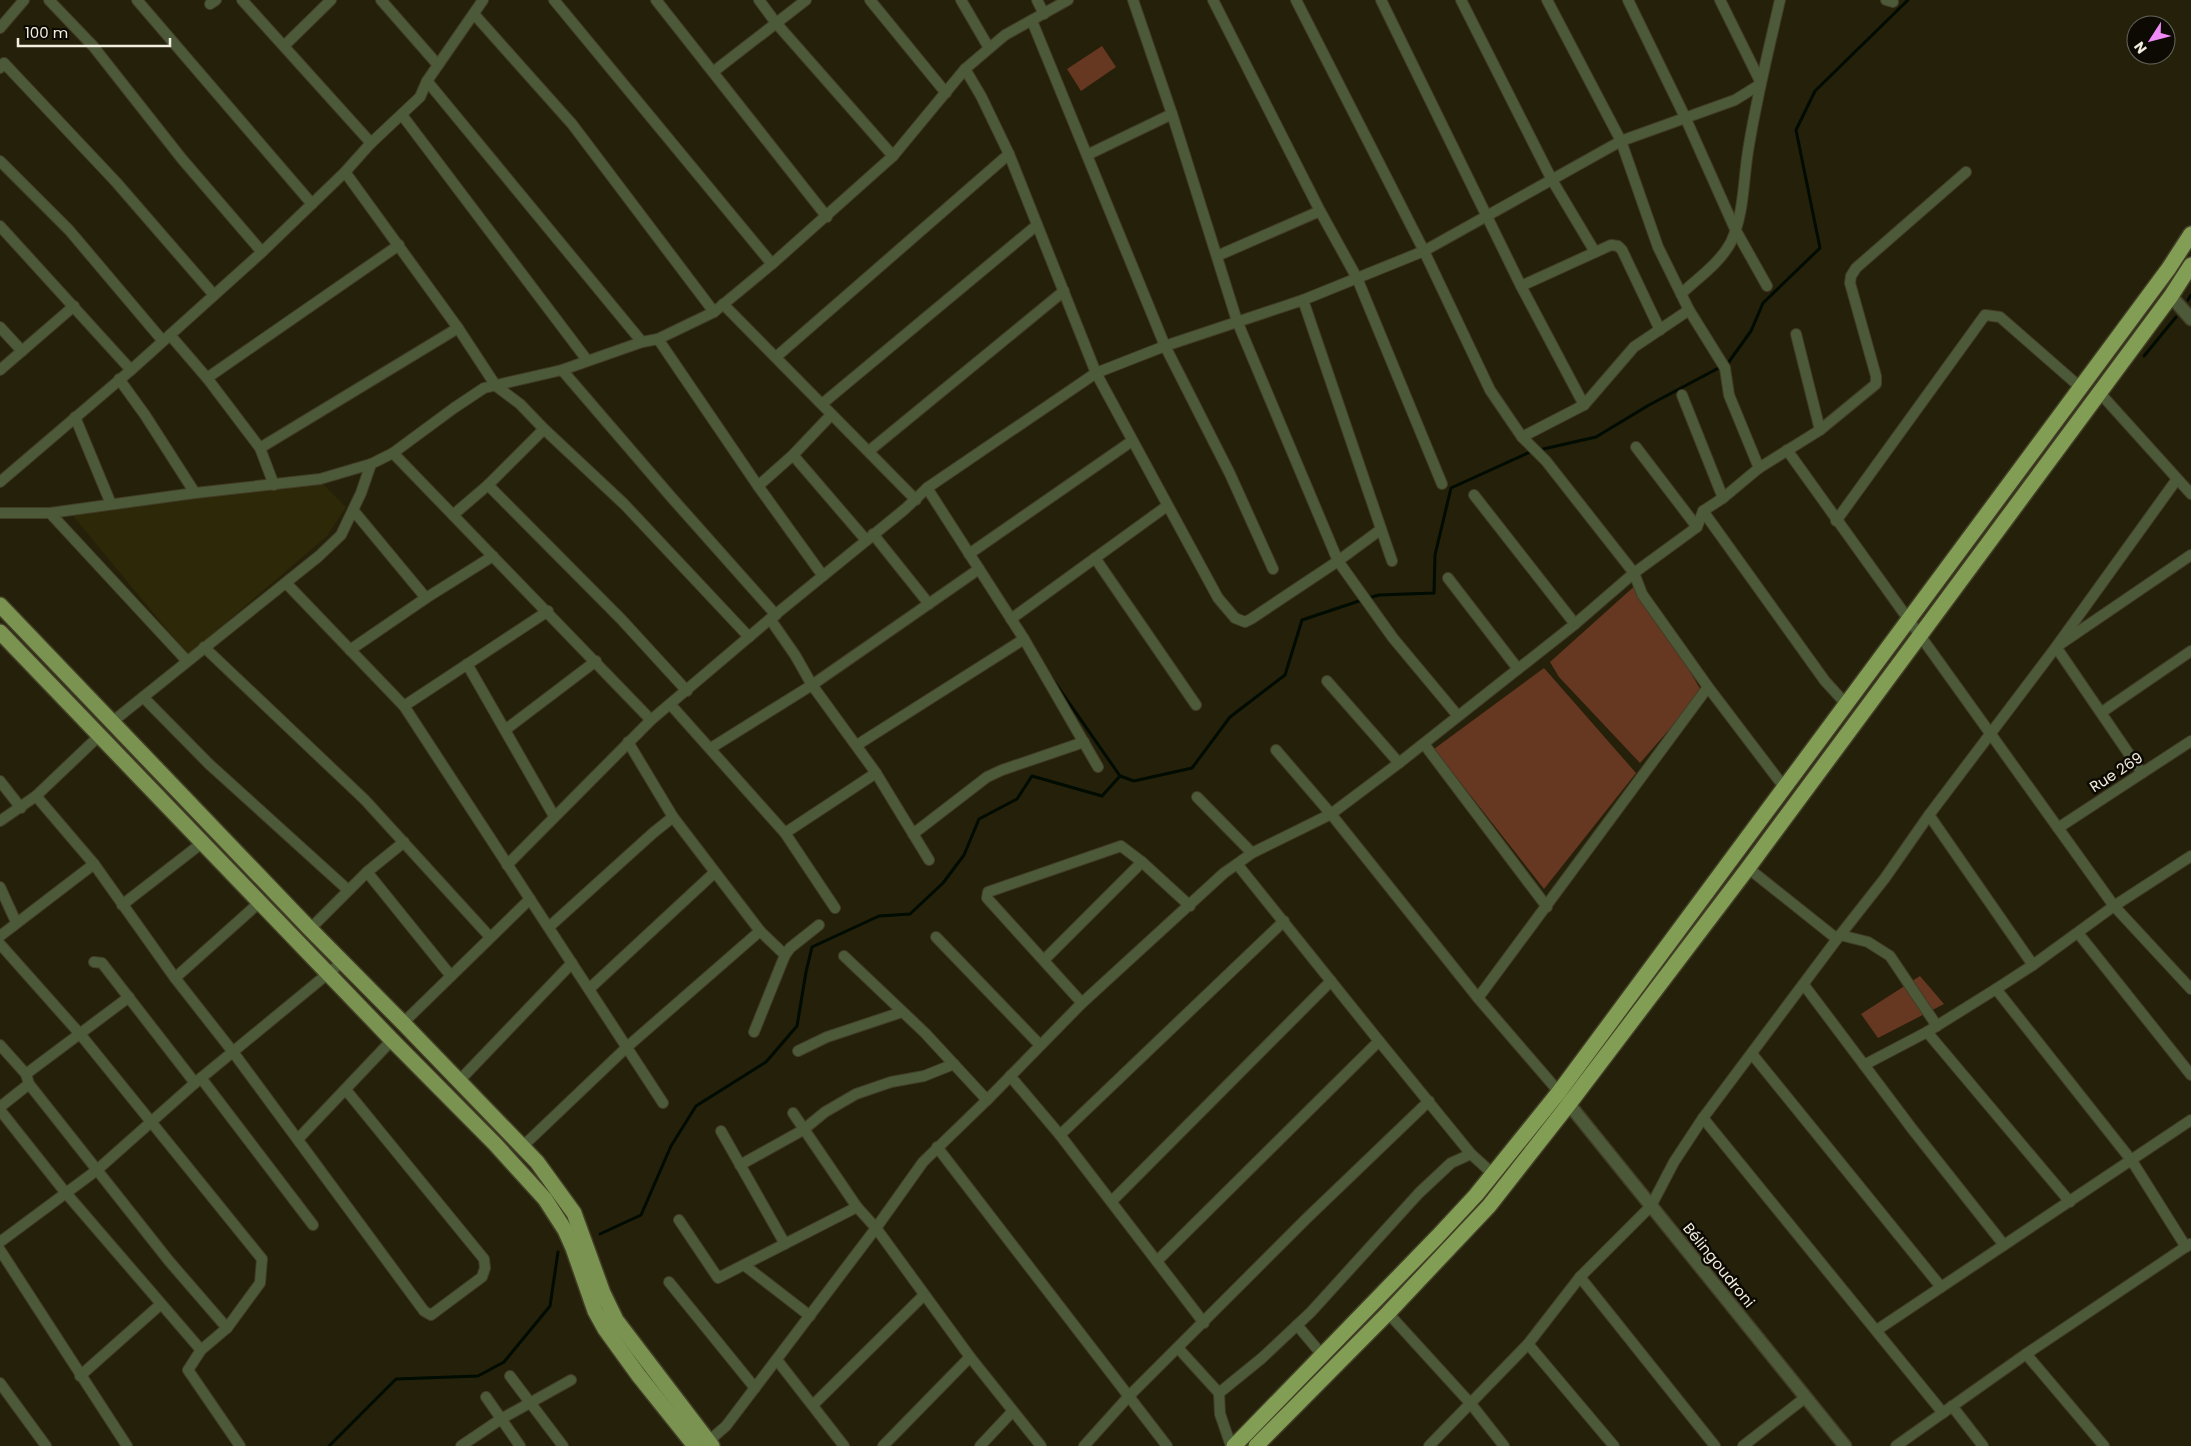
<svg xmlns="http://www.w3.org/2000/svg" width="2191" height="1446" font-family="Poppins,sans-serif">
	<rect width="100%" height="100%" fill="#252009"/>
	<!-- built -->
	<polygon fill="#2d2808" points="319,480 346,507 327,536 188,655 73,516 182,498"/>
	<!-- green -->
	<g fill="#663721">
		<polygon points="1102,46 1116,67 1081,91 1067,69"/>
		<polygon points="1638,583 1702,692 1640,763 1559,677 1550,662"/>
		<polygon points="1544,668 1636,773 1544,889 1434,749"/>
		<polygon points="1920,976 1944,1004 1878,1038 1861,1014"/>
	</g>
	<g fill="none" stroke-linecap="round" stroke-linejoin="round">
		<!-- stream -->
		<g stroke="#000b01" stroke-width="3">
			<polyline points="2188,300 2191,295"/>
			<polyline points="2144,356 2176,317"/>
			<polyline points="1368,598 1379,595 1434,593 1435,555 1451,488 1530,452 1596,437 1649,405 1728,363 1751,331 1763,303 1820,248 1796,130 1815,91 1908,0"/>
			<polyline points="1051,677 1120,776"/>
			<polyline points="600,1234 641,1215 671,1146 696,1106 766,1062 797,1026 806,972 812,947 879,916 910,914 943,883 964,855 979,819 1017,799 1032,776 1102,796 1120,776 1134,781 1192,768 1230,717 1285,675 1302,620 1362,600"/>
			<polyline points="329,1446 396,1379 478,1376 504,1362 550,1306 558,1252"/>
		</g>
		<!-- minor casing -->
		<g stroke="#423d27" stroke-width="12">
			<g id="minor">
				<polyline points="49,0 93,46 182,159 262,252"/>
				<polyline points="137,0 312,204"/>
				<polyline points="242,0 371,143"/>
				<polyline points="381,0 438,65"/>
				<polyline points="554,0 772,264"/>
				<polyline points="656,0 827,217"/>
				<polyline points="759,0 776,23 893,156"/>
				<polyline points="870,0 946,93"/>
				<polyline points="961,0 989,48"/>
				<polyline points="1037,0 1044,14"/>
				<polyline points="1133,0 1172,114 1237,321 1338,561 1393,638 1458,716"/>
				<polyline points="1213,0 1320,211 1357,278 1442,484"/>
				<polyline points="1296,0 1424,251 1490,390 1522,437 1546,461 1634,573 1642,594 1708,687 1784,787"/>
				<polyline points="1381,0 1521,286 1584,405"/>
				<polyline points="1461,0 1552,180 1595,252"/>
				<polyline points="1547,0 1621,141 1658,247 1689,310 1725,368 1729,395 1759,468"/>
				<polyline points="1628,0 1685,117 1735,229 1767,286"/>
				<polyline points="1720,0 1760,81"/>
				<polyline points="1886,0 1893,2"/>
				<polyline points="210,4 216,0"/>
				<polyline points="474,14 572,124 714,312"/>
				<polyline points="1032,21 1165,346 1230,474 1273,569"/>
				<polyline points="0,28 24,0"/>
				<polyline points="284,46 331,0"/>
				<polyline points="0,68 4,63 116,182 214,295"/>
				<polyline points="965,69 981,96 1009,154 1096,373 1218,598 1235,618 1245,622 1251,619 1338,561 1380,530"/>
				<polyline points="713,72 806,0"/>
				<polyline points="427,81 642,342"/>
				<polyline points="402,115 587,360"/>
				<polyline points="1087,155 1172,114"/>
				<polyline points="0,161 69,230 162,340"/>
				<polyline points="345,172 458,328 496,386 520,404 544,429 624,504 749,637"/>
				<polyline points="0,226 131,370"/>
				<polyline points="1217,256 1320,211"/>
				<polyline points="1521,286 1611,245 1618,246 1622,250 1660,330"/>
				<path d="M1681,294C1698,278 1720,263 1731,242C1745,212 1743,177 1749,145C1757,96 1769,48 1780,0"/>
				<polyline points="1303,300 1392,561"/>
				<polyline points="723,304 916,500"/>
				<polyline points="0,327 22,351"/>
				<polyline points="1796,334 1820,430"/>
				<polyline points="170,335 207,378 260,448 274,485"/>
				<polyline points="658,339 758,486 823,576"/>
				<polyline points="776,357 1009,154"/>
				<polyline points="0,370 74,306"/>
				<polyline points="562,370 672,498 776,615"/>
				<polyline points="207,378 399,245"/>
				<polyline points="119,379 145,415 195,493"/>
				<polyline points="2099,392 2191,494"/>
				<polyline points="1682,395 1723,498"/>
				<polyline points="822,404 1037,225"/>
				<polyline points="75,417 111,504"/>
				<polyline points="1522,437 1584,405 1634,347 1689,310"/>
				<polyline points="1636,447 1697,527"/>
				<polyline points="260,448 458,328"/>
				<polyline points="1787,450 2114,906 2191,989"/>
				<polyline points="869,451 1064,291"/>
				<polyline points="393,453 651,720"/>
				<polyline points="793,455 866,540"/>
				<polyline points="0,482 131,370 262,252 345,172 371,143 420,97 427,81 483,0"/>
				<polyline points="488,485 621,619 687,691"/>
				<polyline points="758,486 793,455 831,415"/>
				<polyline points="927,488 1024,639 1098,767"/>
				<polyline points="1474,495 1575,624"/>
				<polyline points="353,510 426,598"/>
				<polyline points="1703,511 1825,681 1846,704"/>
				<polyline points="0,513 50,513 195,493 320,479 371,464 393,453 454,408 484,388 562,370 642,342 658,339 714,312 772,264 893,156 965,69 1005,35 1068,0"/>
				<polyline points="50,513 187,661"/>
				<polyline points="453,515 488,485 544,429"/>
				<polyline points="1836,521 1985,315 2000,317 2080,387"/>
				<polyline points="873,534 929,604"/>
				<polyline points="969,554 1132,441"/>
				<polyline points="1095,558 1196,705"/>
				<polyline points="1448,578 1518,669"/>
				<polyline points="286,583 404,706 663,1103"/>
				<polyline points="770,619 795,655 812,685 876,773 929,860"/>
				<polyline points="1011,619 1167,506"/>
				<polyline points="204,647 365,800 490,937"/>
				<polyline points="350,650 426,598 493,556"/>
				<polyline points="467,664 554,816"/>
				<polyline points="1327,681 1399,763"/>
				<polyline points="143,697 209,764 348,890"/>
				<polyline points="670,704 785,833 835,908"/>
				<polyline points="404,706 548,611"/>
				<polyline points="2102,712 2191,651"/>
				<polyline points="112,722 319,556 341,535 361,493 371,464"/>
				<polyline points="505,730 596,661"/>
				<polyline points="628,742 673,817 760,931 785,955"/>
				<polyline points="1424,744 1547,907"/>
				<polyline points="857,745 1024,639"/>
				<polyline points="711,748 812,685 979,569"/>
				<polyline points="1276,750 1331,814 1478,998 1559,1092"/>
				<polyline points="2142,773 2056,647 2191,555"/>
				<polyline points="0,781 21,808"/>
				<polyline points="36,796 94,864 175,978 233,1052 424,1311 431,1315 482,1277 485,1268 484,1259 346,1090"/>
				<polyline points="1197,797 1252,853"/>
				<polyline points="1929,815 2033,965"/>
				<polyline points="0,821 36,796 100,735"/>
				<polyline points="2058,828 2191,741"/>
				<polyline points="785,833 876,773"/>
				<polyline points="913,834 987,777 1002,770 1084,742"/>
				<polyline points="1237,864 1252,853 1331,814 1399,763 1575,624 1634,573 1697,527 1703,511 1723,498 1759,468 1820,430 1876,384 1876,376 1850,283 1851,276 1856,268 1966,172"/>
				<polyline points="507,865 651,720 770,619 905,509 927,488 1096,373 1165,346 1303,300 1424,251 1621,141 1735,100 1759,85"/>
				<polyline points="1748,868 1837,939"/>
				<polyline points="367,872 451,976"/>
				<polyline points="0,887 16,922"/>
				<polyline points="122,905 202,843"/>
				<polyline points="549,927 653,833 673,817"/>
				<polyline points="310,929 367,872 404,842"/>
				<polyline points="2078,933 2191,1075"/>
				<polyline points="1840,935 1868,942 1890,956 1937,1026"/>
				<polyline points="0,936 94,864"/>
				<polyline points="936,937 1040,1045"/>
				<polyline points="0,944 80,1034 262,1259 260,1283 227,1328 201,1350 188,1370 240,1446"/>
				<polyline points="844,956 925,1033 987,1100"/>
				<polyline points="1044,960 1142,862"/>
				<polyline points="94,962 102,963 195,1083"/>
				<polyline points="175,978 260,902"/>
				<polyline points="1804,985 1913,1130 2004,1245"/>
				<polyline points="589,989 714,873"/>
				<polyline points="1478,998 1708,687"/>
				<polyline points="1082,1003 987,898 988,892 1121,846 1142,862 1190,906"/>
				<polyline points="403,1023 530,899"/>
				<polyline points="754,1032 785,955 790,948 819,925"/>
				<polyline points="1927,1032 2070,1202"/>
				<polyline points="0,1045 26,1074 29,1084 169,1261 227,1328"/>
				<polyline points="798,1051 827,1037 902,1012"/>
				<polyline points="1752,1054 1941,1287"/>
				<polyline points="1864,1065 1927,1032 1996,989"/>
				<polyline points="26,1074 129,997"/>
				<polyline points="1010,1076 1060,1135 1204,1323"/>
				<polyline points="201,1078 313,1225"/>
				<polyline points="458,1082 572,963"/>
				<polyline points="0,1107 29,1084"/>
				<polyline points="0,1110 65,1192 201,1350"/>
				<polyline points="793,1113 857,1207 876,1228 970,1357 1041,1446"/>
				<polyline points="721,1131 785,1244"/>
				<polyline points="1060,1135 1284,921"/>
				<polyline points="298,1139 392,1040"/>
				<polyline points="522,1147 627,1047 760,931"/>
				<polyline points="937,1147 1167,1446"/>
				<polyline points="740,1165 803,1130 825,1112 856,1094 891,1082 924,1076 954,1064"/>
				<polyline points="1112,1201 1331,981"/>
				<polyline points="679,1220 718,1278 857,1207"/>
				<polyline points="0,1242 97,1170 195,1083 342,962"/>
				<polyline points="2186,1247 2132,1161 1996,989 2033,965 2114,906 2191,856"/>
				<polyline points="0,1250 127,1446"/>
				<polyline points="1157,1261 1379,1041"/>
				<polyline points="744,1265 810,1316"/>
				<polyline points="1580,1277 1715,1446"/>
				<polyline points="669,1282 755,1388"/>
				<polyline points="1388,1313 1471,1404 1504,1446"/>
				<polyline points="1297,1325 1323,1356"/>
				<polyline points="1877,1330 2191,1120"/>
				<polyline points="1528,1344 1614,1446"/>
				<polyline points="1178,1348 1219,1393"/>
				<polyline points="2026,1354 2104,1446"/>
				<polyline points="777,1360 844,1446"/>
				<polyline points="80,1376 161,1304"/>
				<polyline points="510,1376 563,1446"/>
				<polyline points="0,1383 46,1446"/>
				<polyline points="486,1397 520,1446"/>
				<polyline points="813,1405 923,1296"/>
				<polyline points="1952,1406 1983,1446"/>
				<polyline points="1943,1413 1703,1118 1837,939 1885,878 1929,815 2056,647 2177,479"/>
				<polyline points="461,1446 501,1419 571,1380"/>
				<polyline points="703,1446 726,1426 876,1228 923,1162 987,1100 1082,1003 1224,873 1237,864 1379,1041 1471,1154 1493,1174"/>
				<polyline points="883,1446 970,1357"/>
				<polyline points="980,1446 1012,1412"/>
				<polyline points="1084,1446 1129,1396 1306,1219 1429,1101"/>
				<polyline points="1231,1446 1220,1414 1219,1393 1262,1358 1311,1312 1419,1193 1451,1163 1471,1154"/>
				<polyline points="1429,1446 1528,1344 1580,1277 1651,1206 1674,1162 1703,1118"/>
				<polyline points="1743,1446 1806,1397"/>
				<polyline points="1896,1446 2026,1354 2190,1244"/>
			</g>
		</g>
		<!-- tertiary casing -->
		<g stroke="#423d27" stroke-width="15">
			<g id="tertiary">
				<polyline points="2171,296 2191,319"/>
				<polyline points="1564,1098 1845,1446"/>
			</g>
		</g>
		<!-- primary casing -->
		<g stroke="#423d27" stroke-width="18">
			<g id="primary">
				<polyline points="0,605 310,929 403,1023 537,1162 574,1213 603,1293 616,1320 712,1446"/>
				<polyline points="0,632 392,1040 495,1144 545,1199 565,1230 573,1248 595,1311 605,1329 639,1376 695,1446"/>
			</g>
		</g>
		<!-- trunk casing -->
		<g stroke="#423d27" stroke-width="18">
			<g id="trunk">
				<polyline points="1234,1446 1437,1237 1476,1195 1559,1092 2169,268 2191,234"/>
				<polyline points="1256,1446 1388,1313 1489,1206 1569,1104 1748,868 2171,296 2191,265"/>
			</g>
		</g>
		<!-- minor -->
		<use href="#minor" stroke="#4d5a3a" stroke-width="10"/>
		<!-- tertiary -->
		<use href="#tertiary" stroke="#4d5a3a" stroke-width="12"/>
		<!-- primary -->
		<use href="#primary" stroke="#7a9350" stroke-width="15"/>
		<!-- trunk -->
		<use href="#trunk" stroke="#829e54" stroke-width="15"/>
	</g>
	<g text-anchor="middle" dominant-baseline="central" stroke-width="5" stroke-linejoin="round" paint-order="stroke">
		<!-- street labels -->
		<g font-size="15" fill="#f2efe1" stroke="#0c0a03">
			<text transform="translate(2116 772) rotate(-33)">Rue 269</text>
			<text transform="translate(1719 1265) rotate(51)">Bélingoudroni</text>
		</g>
	</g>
	<!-- north arrow -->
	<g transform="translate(2151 40) rotate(234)"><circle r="24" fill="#0c0a03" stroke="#68665c"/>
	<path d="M0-4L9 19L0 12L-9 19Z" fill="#ef8bf6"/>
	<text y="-8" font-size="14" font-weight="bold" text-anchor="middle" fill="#f2efe1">N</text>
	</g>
	<!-- scale -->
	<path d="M18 38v8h152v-8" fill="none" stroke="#f2efe1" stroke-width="2.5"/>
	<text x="25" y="38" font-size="15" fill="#f2efe1" stroke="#0c0a03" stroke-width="4" paint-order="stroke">100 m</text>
</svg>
